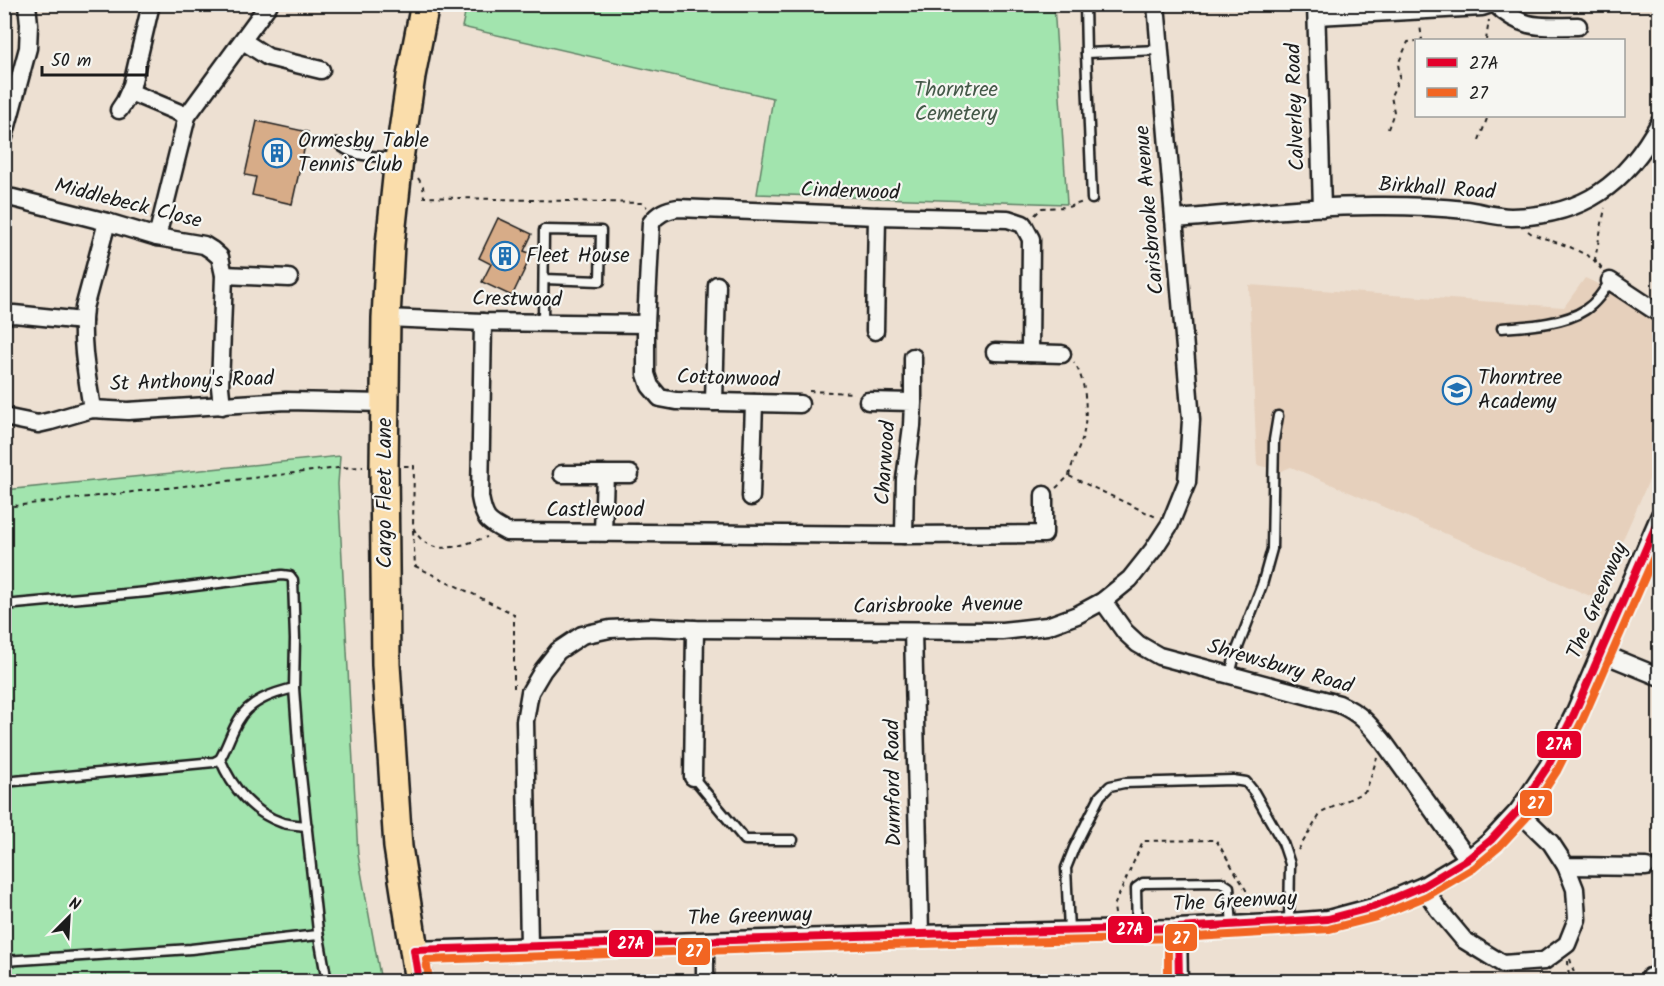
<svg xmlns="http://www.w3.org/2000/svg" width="1664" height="986" font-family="Kalam,sans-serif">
	<rect width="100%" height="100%" fill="#ede0d2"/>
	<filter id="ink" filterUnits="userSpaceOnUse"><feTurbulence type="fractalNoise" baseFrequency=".0167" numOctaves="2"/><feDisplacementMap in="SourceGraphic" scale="12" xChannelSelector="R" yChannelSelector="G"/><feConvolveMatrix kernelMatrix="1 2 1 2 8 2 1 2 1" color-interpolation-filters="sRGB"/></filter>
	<g filter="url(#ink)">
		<!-- built -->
		<polygon fill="#e6d0bc" points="1585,278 1620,294 1659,324 1659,457 1597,599 1291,467 1281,471 1257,465 1249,285 1564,307"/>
		<!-- green -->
		<g fill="#a2e4ae" stroke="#5f8065" stroke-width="1.5">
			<polygon points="467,4 1054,5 1067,204 757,194 773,98 462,27"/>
			<polygon points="340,456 338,484 358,855 381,981 5,982 5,490"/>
		</g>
		<!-- building -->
		<g fill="#d7ac88" stroke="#1c1c1c" stroke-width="1.5">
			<polygon points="257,121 308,132 292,204 252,195 256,177 245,175"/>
			<polygon points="498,218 532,234 524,251 532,254 512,296 482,282 491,264 479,258"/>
		</g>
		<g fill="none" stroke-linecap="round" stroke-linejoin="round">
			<!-- service casing -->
			<g stroke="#1c1c1c" stroke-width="13">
				<g id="service">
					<polyline points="1085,4 1086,53 1159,50"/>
					<polyline points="1086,53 1092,199"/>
					<path d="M338,143C351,158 378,156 396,158"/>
					<polyline points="543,323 544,230 601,231 600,281 544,279"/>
					<path d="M1502,328C1527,326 1564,324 1585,310C1596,303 1603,292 1610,281"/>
					<polyline points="4,605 147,592 282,575 290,576 293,580 295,639 294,688 299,757 318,931 327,982"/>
					<polyline points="1230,675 1235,655 1262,585 1272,549 1274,440 1278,416"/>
					<path d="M220,759C232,788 253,813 283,823C291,825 299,825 307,826"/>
					<polyline points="693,777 745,840 793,840"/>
					<path d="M4,782L214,762L220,759C227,747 231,733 238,721C249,701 273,693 294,688"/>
					<polyline points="1137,929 1136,888 1143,883 1221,882 1229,887 1232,925"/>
					<polyline points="1069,930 1066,868 1074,848 1100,796 1110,786 1124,783 1233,780 1246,782 1254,792 1283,843 1290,864 1289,922"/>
					<polyline points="4,961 191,949 318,935"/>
				</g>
			</g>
			<!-- minor casing -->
			<g stroke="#1c1c1c" stroke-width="21">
				<g id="minor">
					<polyline points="1316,4 1322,208"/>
					<path d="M1495,4C1524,31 1541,26 1578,26"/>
					<polyline points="1317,16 1482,7 1491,4"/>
					<polyline points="243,41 268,57 321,70"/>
					<polyline points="130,92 187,116"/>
					<polyline points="119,110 125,101 132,85 151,4"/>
					<polyline points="4,137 28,48 29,24 27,4"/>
					<polyline points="4,197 13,198 107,222 157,237 204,245 212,250 220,257 224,275 220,387 222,406"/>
					<path d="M1174,219C1243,214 1314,205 1384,206C1411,206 1438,207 1466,210C1481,212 1496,217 1511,217C1584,216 1626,184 1660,122"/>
					<polyline points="157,237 187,116 269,4"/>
					<polyline points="224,275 289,278"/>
					<polyline points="1610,281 1660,314"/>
					<polyline points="4,315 14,314 83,321"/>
					<polyline points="386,318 483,322 646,324"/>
					<path d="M483,322L480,497C484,519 487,522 507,532L904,535L1044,534V495"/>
					<polyline points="875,331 877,216"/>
					<polyline points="995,352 1062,354"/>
					<polyline points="868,401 913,402 912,426 905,479 904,535"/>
					<polyline points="714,402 717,285"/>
					<polyline points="913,402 913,357"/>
					<path d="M800,404L676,401L660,398L650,386L646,374V324L651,223C658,213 666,210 678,208L877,216L1008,219L1023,224L1031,239L1030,353"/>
					<path d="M92,409C87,376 80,342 84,308L107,222"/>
					<polyline points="4,417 38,424 51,421 92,409 128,411 286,401 385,403"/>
					<polyline points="562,474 605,474 603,532"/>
					<polyline points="605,474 630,474"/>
					<polyline points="751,497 754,403"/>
					<path d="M1103,601L1125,632L1138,644L1159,656L1339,704C1361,714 1368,723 1383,741L1468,859"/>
					<polyline points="913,631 920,934"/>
					<polyline points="1601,653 1660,677"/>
					<polyline points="693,777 695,629"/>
					<polyline points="1518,811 1551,843 1566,866 1646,867"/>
					<polyline points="1423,886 1438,909 1464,940 1503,964 1544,961 1567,944 1577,919 1575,889 1566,866"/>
					<polyline points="1178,928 1179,982"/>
					<polyline points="529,946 525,721 530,692 543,670 558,651 582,635 610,629 650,627 695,629 1002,631 1047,626 1077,615 1103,601 1130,579 1153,550 1170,524 1187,482 1191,420 1156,4"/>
					<polyline points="414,950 920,934 1178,928 1289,922 1328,919 1373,907 1423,886 1468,859 1491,840 1518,811 1548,766 1574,714 1660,515"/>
					<polyline points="1650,977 1660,977"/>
					<polyline points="705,982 705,941"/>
				</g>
			</g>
			<!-- primary casing -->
			<g stroke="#1c1c1c" stroke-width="32">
				<polyline id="primary" points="419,982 398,847 386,665 384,466 386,318 390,244 399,159 411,76 425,4"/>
			</g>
			<!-- path -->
			<g stroke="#1c1c1c" stroke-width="2" stroke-dasharray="4.5 4.5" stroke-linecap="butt">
				<polyline points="1420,40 1422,40 1420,25"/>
				<polyline points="1486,40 1489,20"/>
				<polyline points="1388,129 1394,112 1391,96 1400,76 1398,64 1408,42 1416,41"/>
				<polyline points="1479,140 1488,116"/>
				<polyline points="418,178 423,186 424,197 641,203 647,207"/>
				<polyline points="1035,215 1042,208 1068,207 1083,202"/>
				<polyline points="1528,231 1532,234 1570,247 1592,258 1601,269"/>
				<polyline points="1602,268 1595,259 1605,208"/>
				<polyline points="809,391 854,393"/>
				<path d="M404,466H414L413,527C429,561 460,545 487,537"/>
				<path d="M1069,476C1072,462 1079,450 1083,436C1088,415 1087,381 1074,363"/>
				<polyline points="1056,488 1069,476 1156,517"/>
				<polyline points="4,507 338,468 363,467"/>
				<polyline points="413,530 415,566 514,614 514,688"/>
				<polyline points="1298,850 1321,813 1366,791 1377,758"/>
				<polyline points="1115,914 1114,906 1143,841 1216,840 1246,890 1246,908"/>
				<polyline points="1570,959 1574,973 1583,982"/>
				<polyline points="1568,961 1569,982"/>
			</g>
			<!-- service -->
			<use href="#service" stroke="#f6f6f2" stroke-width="8"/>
			<!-- minor -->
			<use href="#minor" stroke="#f6f6f2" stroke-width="16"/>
			<!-- primary -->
			<use href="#primary" stroke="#faddab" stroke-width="27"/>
			<!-- bus-1 casing -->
			<g stroke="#f6f6f2" stroke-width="12">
				<g id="bus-1">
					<polyline points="1178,928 1179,982"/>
					<polyline points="419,982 414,950 920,934 1178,928 1328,919 1373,907 1423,886 1468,859 1491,840 1518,811 1548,766 1574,714 1660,516"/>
				</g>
			</g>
			<!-- bus-2 casing -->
			<g stroke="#f6f6f2" stroke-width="12">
				<g id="bus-2">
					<polyline points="1168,928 1168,982"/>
					<polyline points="429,980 426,960 920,944 1179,938 1329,929 1376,917 1427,896 1474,868 1499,847 1526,818 1557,771 1583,719 1660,543"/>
				</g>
			</g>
			<!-- bus-1 -->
			<use href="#bus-1" stroke="#e4002b" stroke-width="8"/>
			<!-- bus-2 -->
			<use href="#bus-2" stroke="#f26522" stroke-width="8"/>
		</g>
	</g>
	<!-- icons -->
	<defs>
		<g id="building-ring" transform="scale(1.5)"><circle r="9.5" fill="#f6f6f2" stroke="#1f6fb2" stroke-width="1.5"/><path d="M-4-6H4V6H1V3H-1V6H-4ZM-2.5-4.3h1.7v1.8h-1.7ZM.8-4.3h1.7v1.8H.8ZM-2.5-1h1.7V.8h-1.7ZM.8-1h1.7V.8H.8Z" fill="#1f6fb2"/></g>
		<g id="school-ring" transform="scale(1.5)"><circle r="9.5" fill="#f6f6f2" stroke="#1f6fb2" stroke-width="1.5"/><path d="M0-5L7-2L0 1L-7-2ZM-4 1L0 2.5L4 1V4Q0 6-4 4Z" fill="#1f6fb2"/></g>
	</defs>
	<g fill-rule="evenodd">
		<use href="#building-ring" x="277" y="153"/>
		<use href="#building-ring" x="505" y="256"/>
		<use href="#school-ring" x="1457" y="390"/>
	</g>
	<g text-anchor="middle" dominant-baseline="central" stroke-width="4.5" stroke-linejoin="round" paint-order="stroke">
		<!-- park labels -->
		<g font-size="21" fill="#445848" stroke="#f6f6f2">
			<text x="956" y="90">Thorntree<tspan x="956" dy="24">Cemetery</tspan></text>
		</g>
		<!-- street labels -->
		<g font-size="21" fill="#1c1c1c" stroke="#f6f6f2">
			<text transform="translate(1296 107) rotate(-92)">Calverley Road</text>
			<text transform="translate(1437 189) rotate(4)">Birkhall Road</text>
			<text transform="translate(850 192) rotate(2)">Cinderwood</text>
			<text transform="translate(128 204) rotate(14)">Middlebeck Close</text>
			<text transform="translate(1150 210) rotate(-95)">Carisbrooke Avenue</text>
			<text transform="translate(517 300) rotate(1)">Crestwood</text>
			<text transform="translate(728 379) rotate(2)">Cottonwood</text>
			<text transform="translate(192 382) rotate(-2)">St Anthony's Road</text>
			<text transform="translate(886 463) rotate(-86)">Charwood</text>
			<text transform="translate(385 493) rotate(-90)">Cargo Fleet Lane</text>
			<text x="595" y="510">Castlewood</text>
			<text transform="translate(1598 601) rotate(-67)">The Greenway</text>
			<text transform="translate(938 606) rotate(-1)">Carisbrooke Avenue</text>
			<text transform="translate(1280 667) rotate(16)">Shrewsbury Road</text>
			<text transform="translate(894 783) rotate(-91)">Durnford Road</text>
			<text transform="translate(1235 902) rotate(-3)">The Greenway</text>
			<text transform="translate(750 917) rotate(-2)">The Greenway</text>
		</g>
		<!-- poi labels -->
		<g font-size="21" fill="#1c1c1c" stroke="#f6f6f2" text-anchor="start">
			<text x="298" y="141">Ormesby Table<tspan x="298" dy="24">Tennis Club</tspan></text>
			<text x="526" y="256">Fleet House</text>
			<text x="1478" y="378">Thorntree<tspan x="1478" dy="24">Academy</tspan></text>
		</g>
	</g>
	<g stroke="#f6f6f2" stroke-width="2">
		<rect x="1536" y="730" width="46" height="29" rx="6" fill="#e4002b"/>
		<rect x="1519" y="789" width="34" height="28" rx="6" fill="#f26522"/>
		<rect x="1107" y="915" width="46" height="29" rx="6" fill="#e4002b"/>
		<rect x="1164" y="923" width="34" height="29" rx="6" fill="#f26522"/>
		<rect x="608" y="929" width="46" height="29" rx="6" fill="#e4002b"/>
		<rect x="677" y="937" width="34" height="29" rx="6" fill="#f26522"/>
	</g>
	<g font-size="16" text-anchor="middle" font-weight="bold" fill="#fff">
		<text x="1559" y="750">27A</text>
		<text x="1536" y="809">27</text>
		<text x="1130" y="935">27A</text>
		<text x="1181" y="944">27</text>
		<text x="631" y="949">27A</text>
		<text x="694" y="957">27</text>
	</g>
	<!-- margin -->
	<rect width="1664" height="986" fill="none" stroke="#f6f6f2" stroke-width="24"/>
	<rect x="12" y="12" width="1640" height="962" fill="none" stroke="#1c1c1c" stroke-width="2" filter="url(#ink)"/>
	<!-- legend -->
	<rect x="1415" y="39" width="210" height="78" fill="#f6f6f2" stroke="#9f9f9c" stroke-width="1.5"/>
	<rect x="1427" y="58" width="30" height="9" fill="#e4002b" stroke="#9f9f9c" stroke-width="1.5"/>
	<text x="1469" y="69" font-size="18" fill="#1c1c1c">27A</text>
	<rect x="1427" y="88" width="30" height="9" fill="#f26522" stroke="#9f9f9c" stroke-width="1.5"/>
	<text x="1469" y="99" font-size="18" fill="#1c1c1c">27</text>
	<!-- north arrow -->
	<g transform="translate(69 917) rotate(24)" stroke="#f6f6f2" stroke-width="4.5" paint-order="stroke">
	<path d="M0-4.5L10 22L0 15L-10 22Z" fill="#1c1c1c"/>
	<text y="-9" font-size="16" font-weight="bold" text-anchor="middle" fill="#1c1c1c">N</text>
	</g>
	<!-- scale -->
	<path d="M42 66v9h105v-9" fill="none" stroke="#1c1c1c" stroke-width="3"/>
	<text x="51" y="66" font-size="18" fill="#1c1c1c" stroke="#f6f6f2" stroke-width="4.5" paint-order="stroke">50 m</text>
</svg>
